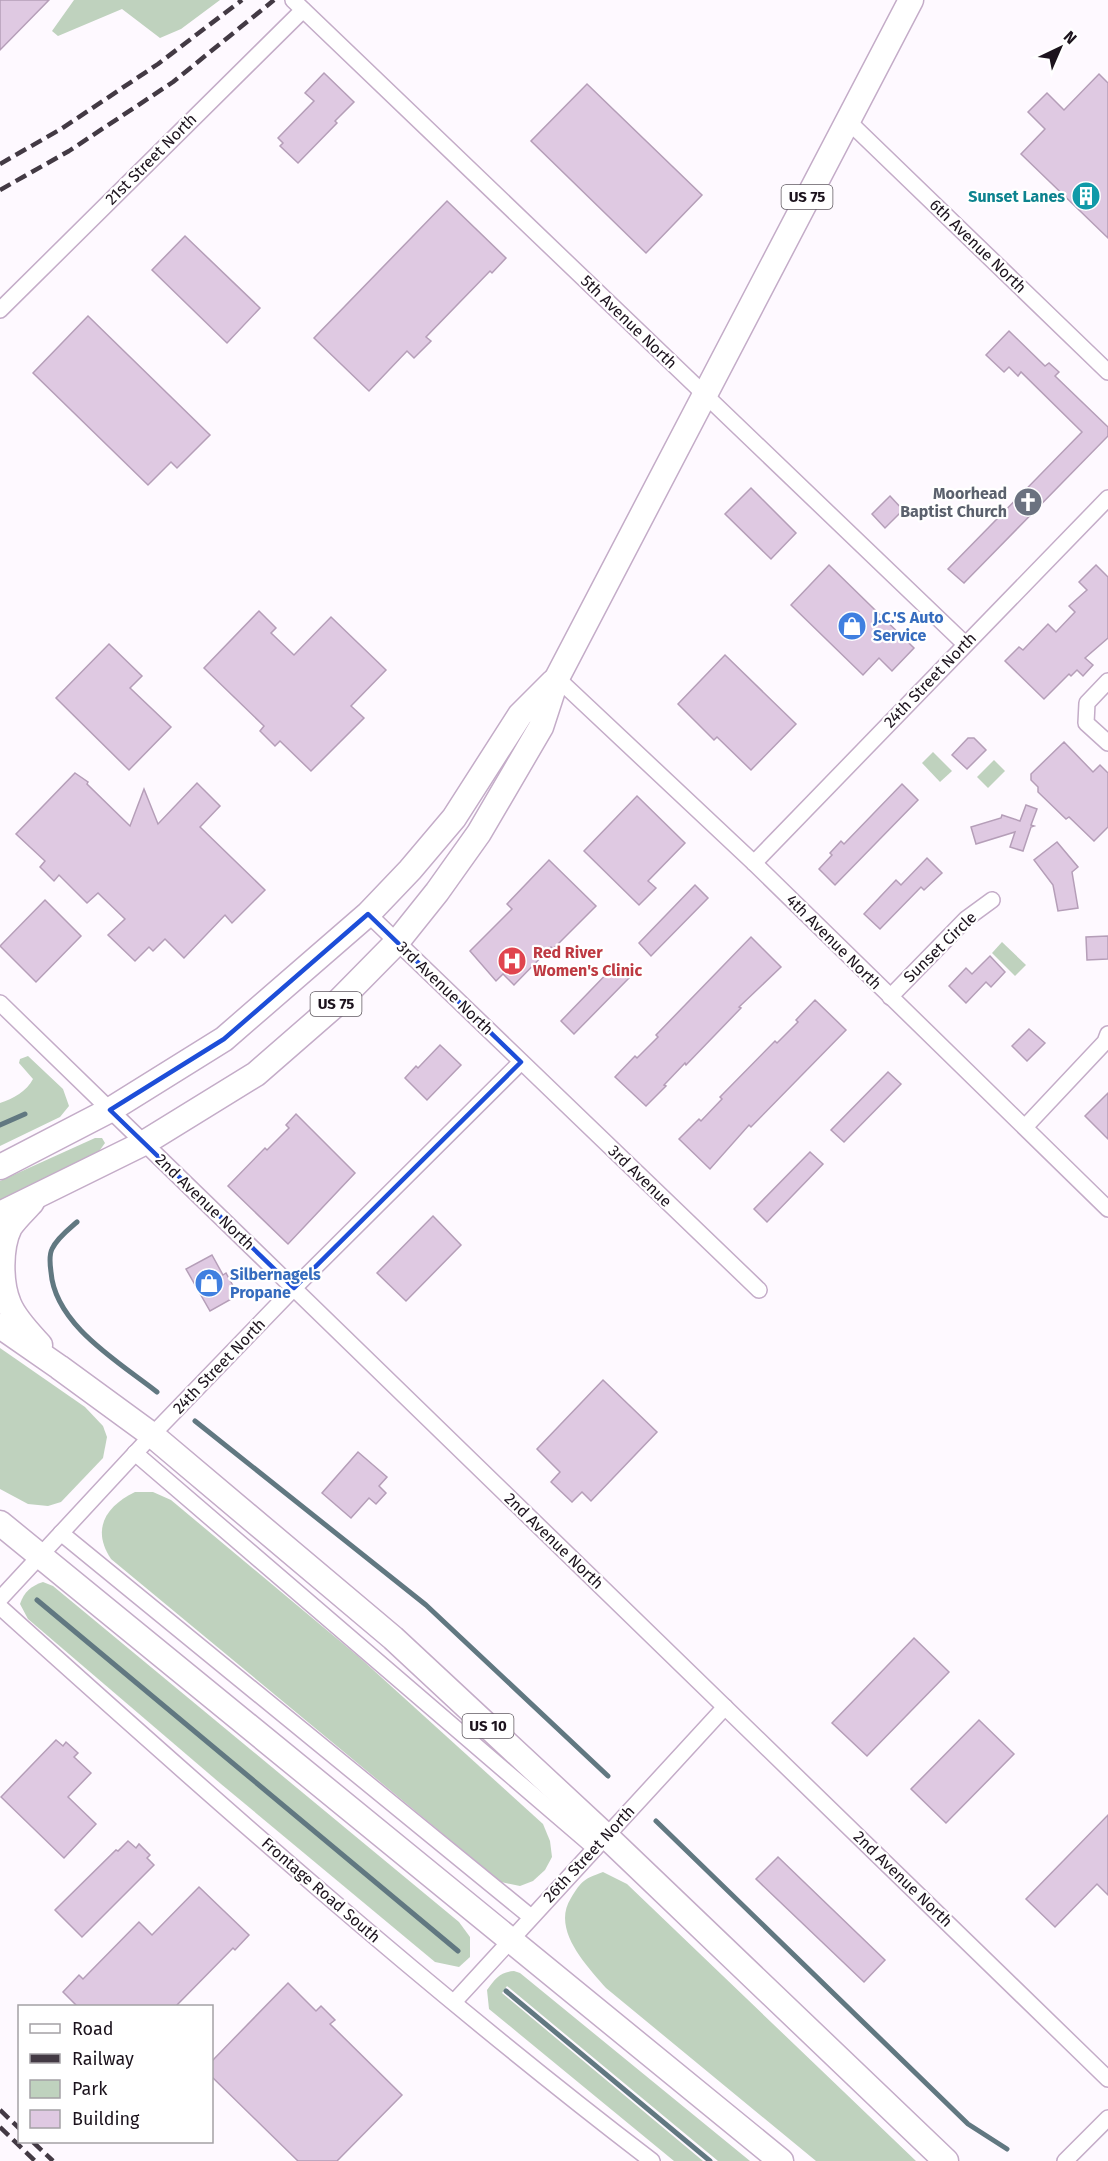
<svg xmlns="http://www.w3.org/2000/svg" width="1108" height="2161" font-family="'Fira Sans',sans-serif">
	<rect width="100%" height="100%" fill="#fef9ff"/>
	<!-- green -->
	<g fill="#bfd2be">
		<polygon points="74,0 220,0 181,29 160,38 122,9 58,36 52,31"/>
		<polygon points="933,752 952,771 940,782 922,763"/>
		<polygon points="994,760 1005,771 988,788 977,777"/>
		<polygon points="1002,942 1026,965 1015,976 992,953"/>
		<path d="M28,1056L63,1089L69,1106L60,1117L0,1146V1103C13,1099 27,1091 33,1079L19,1063L20,1059Z"/>
		<polygon points="95,1138 102,1138 105,1143 100,1150 89,1159 0,1201 0,1181"/>
		<polygon points="0,1348 85,1407 103,1426 107,1437 103,1458 61,1502 48,1506 28,1504 0,1489"/>
		<path d="M135,1492H153L171,1500L359,1657L543,1824L550,1841L552,1857L545,1870L533,1881L520,1886L501,1882L111,1559C91,1529 106,1506 135,1492Z"/>
		<path d="M43,1582L53,1586L76,1605L459,1922L470,1937V1957L459,1967L435,1962L221,1784L28,1619L20,1604C24,1592 31,1586 43,1582Z"/>
		<path d="M603,1872L627,1884L916,2161H816L606,1988C586,1965 551,1929 571,1898C582,1880 584,1879 603,1872Z"/>
		<path d="M514,1971L520,1973L750,2161H718L507,1986L502,1993L703,2161H674L489,2009L487,1990C495,1979 500,1972 514,1971Z"/>
	</g>
	<g fill="none" stroke-linecap="round" stroke-linejoin="round">
		<!-- stream -->
		<g stroke="#617881" stroke-width="5">
			<polyline points="0,1125 25,1114"/>
			<path d="M77,1222C69,1229 57,1238 52,1249C49,1255 50,1265 51,1272C55,1325 119,1362 157,1392"/>
			<polyline points="195,1421 426,1605 608,1776"/>
			<polyline points="37,1600 458,1951"/>
			<polyline points="656,1821 968,2124 1007,2149"/>
			<polyline points="506,1991 710,2161"/>
		</g>
	</g>
	<!-- building -->
	<g fill="#dfc9e2" stroke="#b59eb8" stroke-width="1.5">
		<polygon points="0,0 49,0 0,50"/>
		<polygon points="324,73 354,102 335,121 337,123 298,163 280,146 283,143 278,138 314,101 305,93"/>
		<polygon points="1099,74 1108,83 1108,238 1021,154 1045,129 1028,112 1047,93 1064,110"/>
		<polygon points="587,84 702,195 646,253 531,141"/>
		<polygon points="447,201 506,258 492,273 490,271 426,337 431,341 414,358 407,351 369,391 314,338"/>
		<polygon points="185,236 260,308 227,343 152,270"/>
		<polygon points="88,316 210,435 177,468 171,462 148,485 33,373"/>
		<polygon points="1009,331 1045,366 1049,363 1059,372 1055,376 1108,427 1108,436 964,583 948,569 1082,432 1021,372 1018,376 1009,367 1004,372 986,355"/>
		<polygon points="751,488 796,533 771,559 725,514"/>
		<polygon points="890,496 903,510 885,528 872,514"/>
		<polygon points="829,565 914,648 892,671 879,658 863,675 791,605"/>
		<polygon points="1096,565 1108,577 1108,638 1085,658 1093,665 1083,676 1077,670 1071,676 1069,674 1044,699 1005,661 1019,647 1023,650 1048,624 1056,632 1075,612 1069,606 1087,590 1079,582"/>
		<polygon points="259,611 276,628 271,633 294,655 331,617 386,670 351,706 364,718 311,771 280,741 275,746 260,731 264,726 204,668"/>
		<polygon points="109,644 142,676 130,688 171,727 129,770 56,698"/>
		<polygon points="725,655 796,724 751,770 717,737 714,740 678,704"/>
		<polygon points="968,738 974,738 986,750 967,769 952,755"/>
		<polygon points="1064,742 1093,772 1100,765 1108,773 1108,827 1094,841 1069,817 1066,819 1038,792 1038,787 1031,780 1031,774"/>
		<polygon points="75,773 88,782 87,784 130,826 144,789 158,824 197,783 220,806 200,827 265,890 232,923 225,915 184,958 165,939 153,951 149,947 135,961 108,935 125,919 98,893 87,903 59,875 54,881 40,867 45,861 16,834"/>
		<polygon points="902,784 918,800 835,885 819,869 832,855 830,853 841,841 844,844"/>
		<polygon points="637,796 685,843 648,881 656,888 639,905 584,851"/>
		<polygon points="1026,805 1037,809 1031,825 1034,826 1031,827 1023,851 1010,847 1015,832 976,844 971,827 1001,818 1002,815 1020,821"/>
		<polygon points="1057,842 1078,867 1072,872 1078,908 1058,911 1053,885 1034,860"/>
		<polygon points="927,858 942,873 924,890 921,887 880,929 864,914 896,880 901,885"/>
		<polygon points="549,860 596,906 553,949 551,947 514,985 503,974 496,981 470,951 512,909 507,904"/>
		<polygon points="695,885 708,898 651,956 639,943"/>
		<polygon points="45,900 81,936 36,982 0,946"/>
		<polygon points="1108,936 1108,959 1087,960 1086,937"/>
		<polygon points="751,937 781,967 739,1007 741,1008 686,1065 685,1063 664,1085 666,1086 646,1106 615,1077 635,1056 637,1058 658,1037 656,1035"/>
		<polygon points="990,956 1005,972 991,987 986,982 966,1003 949,986 966,968 972,974"/>
		<polygon points="617,963 630,977 574,1034 561,1021"/>
		<polygon points="815,1000 846,1030 751,1127 749,1125 710,1169 679,1139 699,1119 701,1121 722,1099 720,1097 775,1041 777,1043 798,1022 796,1020"/>
		<polygon points="1029,1029 1045,1043 1027,1061 1012,1046"/>
		<polygon points="440,1045 461,1065 427,1100 405,1078 416,1066 418,1068"/>
		<polygon points="888,1072 901,1084 844,1142 831,1130"/>
		<polygon points="1108,1093 1108,1139 1085,1116"/>
		<polygon points="296,1114 355,1173 288,1244 228,1186 265,1148 267,1150 289,1128 286,1125"/>
		<polygon points="810,1152 823,1164 767,1222 754,1209"/>
		<polygon points="433,1216 461,1245 406,1301 377,1273"/>
		<polygon points="212,1255 223,1275 226,1273 237,1293 234,1295 235,1297 210,1311 186,1269"/>
		<polygon points="603,1380 657,1432 591,1501 582,1492 572,1502 551,1482 560,1472 537,1449"/>
		<polygon points="358,1452 387,1477 379,1486 386,1493 376,1504 369,1498 351,1518 322,1493"/>
		<polygon points="914,1638 949,1672 867,1756 832,1723"/>
		<polygon points="979,1720 1014,1754 946,1823 911,1789"/>
		<polygon points="56,1740 63,1746 66,1742 78,1753 74,1757 91,1773 68,1797 96,1824 64,1858 1,1797"/>
		<polygon points="1108,1815 1108,1895 1097,1884 1055,1927 1026,1899"/>
		<polygon points="128,1841 136,1848 139,1844 150,1855 147,1858 154,1865 82,1937 55,1910 116,1850 118,1851"/>
		<polygon points="778,1857 885,1960 864,1982 756,1879"/>
		<polygon points="199,1887 249,1935 235,1950 233,1948 175,2007 78,2007 63,1992 79,1975 83,1979 139,1922 152,1935"/>
		<polygon points="288,1983 316,2011 321,2006 335,2020 330,2024 402,2095 337,2161 298,2161 212,2077 212,2061"/>
	</g>
	<g fill="none" stroke-linecap="round" stroke-linejoin="round">
		<!-- street casing -->
		<g stroke="#c4acc8" stroke-width="18">
			<g id="street">
				<polyline points="293,0 965,644"/>
				<polyline points="847,120 1108,372"/>
				<polyline points="0,310 303,10"/>
				<polyline points="557,678 754,863 1108,1209"/>
				<polyline points="1108,681 1087,703 1086,723 1108,743"/>
				<polyline points="754,863 1108,498"/>
				<polyline points="368,914 759,1290"/>
				<polyline points="890,997 966,919 992,900"/>
				<polyline points="0,1003 1108,2079"/>
				<polyline points="1025,1127 1105,1042 1108,1034"/>
				<polyline points="135,1453 595,1848"/>
				<polyline points="61,1533 531,1917"/>
				<polyline points="0,1599 152,1435 294,1288 521,1062"/>
				<path d="M0,1607C212,1798 426,1988 652,2161"/>
				<polyline points="454,2002 725,1707"/>
				<polyline points="1065,2161 1108,2118"/>
			</g>
		</g>
		<!-- primary casing -->
		<g stroke="#c4acc8" stroke-width="27">
			<g id="primary">
				<polyline points="0,1167 110,1110 224,1039 368,914 410,870 454,818 520,715 553,682"/>
				<path d="M32,1202C25,1210 16,1218 10,1227C0,1247 0,1283 9,1304C15,1319 29,1333 40,1345"/>
				<polyline points="0,1214 144,1143 256,1074 334,1006 397,942 437,892 479,833 541,727 557,678 911,0"/>
				<polyline points="0,1326 59,1367 152,1435 393,1638 606,1836 946,2161"/>
				<polyline points="0,1523 781,2161"/>
			</g>
		</g>
		<!-- street -->
		<use href="#street" stroke="#fff" stroke-width="15"/>
		<!-- primary -->
		<use href="#primary" stroke="#fff" stroke-width="24"/>
		<!-- rail -->
		<g stroke="#433a44" stroke-width="4.5" stroke-dasharray="12 6" stroke-linecap="butt">
			<polyline points="0,164 61,129 158,64 242,0"/>
			<polyline points="0,190 69,151 173,82 274,0"/>
			<polyline points="0,2110 20,2129"/>
			<polyline points="0,2127 35,2161"/>
			<polyline points="33,2142 53,2161"/>
		</g>
	</g>
	<!-- marked area -->
	<path fill="none" stroke="#1d4ed8" stroke-width="4.5" stroke-linejoin="round" d="M368,914L521,1062L294,1288L110,1110L224,1039Z"/>
	<!-- icons -->
	<defs>
		<g id="building-disc" transform="scale(1.5)"><circle r="9.5" fill="#0f9aa8" stroke="#fff"/><path d="M-4-6H4V6H1V3H-1V6H-4ZM-2.5-4.3h1.7v1.8h-1.7ZM.8-4.3h1.7v1.8H.8ZM-2.5-1h1.7V.8h-1.7ZM.8-1h1.7V.8H.8Z" fill="#fff"/></g>
		<g id="church-disc" transform="scale(1.5)"><circle r="9.5" fill="#6b7280" stroke="#fff"/><path d="M-1.2-6h2.4v3.5h3.3v2.4h-3.3V6h-2.4V-.1h-3.3v-2.4h3.3Z" fill="#fff"/></g>
		<g id="shop-disc" transform="scale(1.5)"><circle r="9.5" fill="#3f7fe0" stroke="#fff"/><path d="M-5-2.5h2.3a2.7 3.5 0 0 1 5.4 0H5L5.5 6h-11ZM-1.5-2.5h3a1.5 2.3 0 0 0-3 0Z" fill="#fff"/></g>
		<g id="hospital-disc" transform="scale(1.5)"><circle r="9.5" fill="#e0444e" stroke="#fff"/><path d="M-5-5h3v3.5h4V-5h3V5h-3V1.5h-4V5h-3Z" fill="#fff"/></g>
	</defs>
	<g fill-rule="evenodd">
		<use href="#building-disc" x="1086" y="196"/>
		<use href="#church-disc" x="1028" y="502"/>
		<use href="#shop-disc" x="852" y="626"/>
		<use href="#hospital-disc" x="512" y="961"/>
		<use href="#shop-disc" x="209" y="1283"/>
	</g>
	<g text-anchor="middle" dominant-baseline="central" stroke-width="4.5" stroke-linejoin="round" paint-order="stroke">
		<!-- shield labels -->
		<g fill="#fff" stroke="#605a61" stroke-width="1.5">
			<rect x="781.5" y="185" width="51" height="24" rx="4.5"/>
			<rect x="310.5" y="992" width="51" height="24" rx="4.5"/>
			<rect x="462.5" y="1714" width="51" height="24" rx="4.5"/>
		</g>
		<g font-size="15" font-weight="bold" fill="#1c131d">
			<text x="807" y="197">US 75</text>
			<text x="336" y="1004">US 75</text>
			<text x="488" y="1726">US 10</text>
		</g>
		<!-- street labels -->
		<g font-size="16" fill="#1c131d" stroke="#fff">
			<text transform="translate(151 159) rotate(-45)">21st Street North</text>
			<text transform="translate(978 246) rotate(44)">6th Avenue North</text>
			<text transform="translate(629 322) rotate(44)">5th Avenue North</text>
			<text transform="translate(930 680) rotate(-46)">24th Street North</text>
			<text transform="translate(834 942) rotate(45)">4th Avenue North</text>
			<text transform="translate(940 947) rotate(-44)">Sunset Circle</text>
			<text transform="translate(445 988) rotate(44)">3rd Avenue North</text>
			<text transform="translate(640 1176) rotate(44)">3rd Avenue</text>
			<text transform="translate(205 1202) rotate(44)">2nd Avenue North</text>
			<text transform="translate(219 1366) rotate(-46)">24th Street North</text>
			<text transform="translate(554 1541) rotate(44)">2nd Avenue North</text>
			<text transform="translate(589 1854) rotate(-47)">26th Street North</text>
			<text transform="translate(903 1879) rotate(44)">2nd Avenue North</text>
			<text transform="translate(321 1890) rotate(41)">Frontage Road South</text>
		</g>
		<!-- culture labels -->
		<g font-size="16" font-weight="bold" fill="#0d838f" stroke="#fff" text-anchor="end">
			<text x="1065" y="196">Sunset Lanes</text>
		</g>
		<!-- worship labels -->
		<g font-size="16" font-weight="bold" fill="#5b616d" stroke="#fff" text-anchor="end">
			<text x="1007" y="493">Moorhead<tspan x="1007" dy="18">Baptist Church</tspan></text>
		</g>
		<!-- shop labels -->
		<g font-size="16" font-weight="bold" fill="#366cbe" stroke="#fff" text-anchor="start">
			<text x="873" y="617">J.C.'S Auto<tspan x="873" dy="18">Service</tspan></text>
			<text x="230" y="1274">Silbernagels<tspan x="230" dy="18">Propane</tspan></text>
		</g>
		<!-- health labels -->
		<g font-size="16" font-weight="bold" fill="#be3a42" stroke="#fff" text-anchor="start">
			<text x="533" y="952">Red River<tspan x="533" dy="18">Women's Clinic</tspan></text>
		</g>
	</g>
	<!-- legend -->
	<rect x="18" y="2005" width="195" height="138" fill="#ffffff" stroke="#a4a1a5" stroke-width="1.5"/>
	<rect x="30" y="2024" width="30" height="9" fill="#ffffff" stroke="#a4a1a5" stroke-width="1.5"/>
	<text x="72" y="2035" font-size="18" fill="#1c131d">Road</text>
	<rect x="30" y="2054" width="30" height="9" fill="#433a44" stroke="#a4a1a5" stroke-width="1.5"/>
	<text x="72" y="2065" font-size="18" fill="#1c131d">Railway</text>
	<rect x="30" y="2080" width="30" height="18" fill="#bfd2be" stroke="#a4a1a5" stroke-width="1.5"/>
	<text x="72" y="2095" font-size="18" fill="#1c131d">Park</text>
	<rect x="30" y="2110" width="30" height="18" fill="#dfc9e2" stroke="#a4a1a5" stroke-width="1.5"/>
	<text x="72" y="2125" font-size="18" fill="#1c131d">Building</text>
	<!-- north arrow -->
	<g transform="translate(1060 48) rotate(44)" stroke="#ffffff" stroke-width="4.5" paint-order="stroke">
	<path d="M0-4.5L10 22L0 15L-10 22Z" fill="#1c131d"/>
	<text y="-9" font-size="16" font-weight="bold" text-anchor="middle" fill="#1c131d">N</text>
	</g>
</svg>
